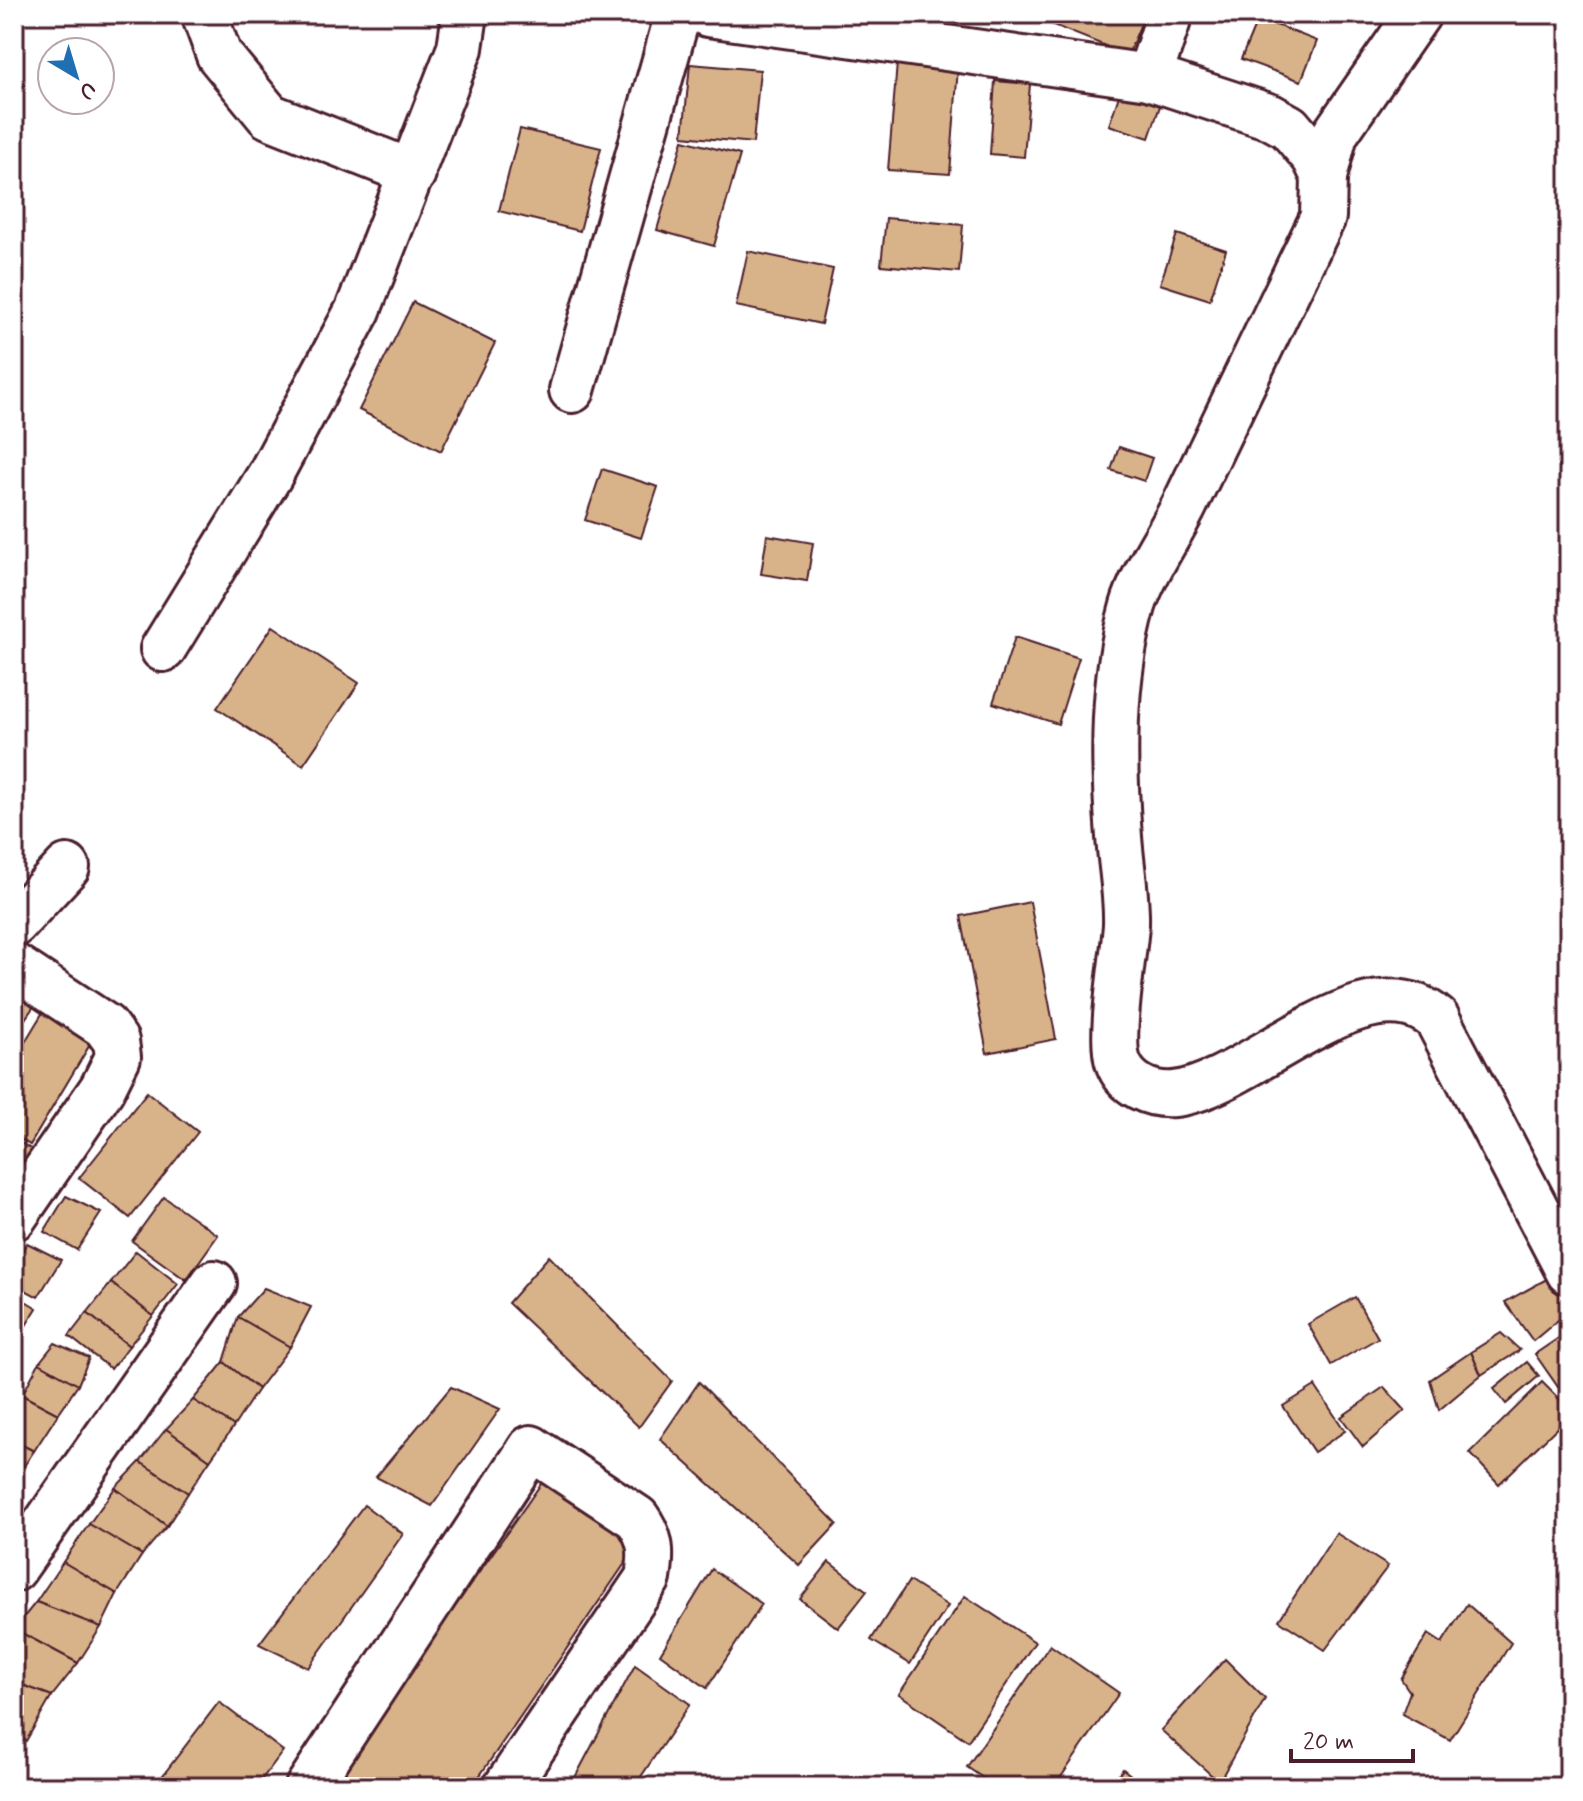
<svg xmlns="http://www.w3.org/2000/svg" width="1583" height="1801" font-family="Mynerve,sans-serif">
	<rect width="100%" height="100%" fill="#fff"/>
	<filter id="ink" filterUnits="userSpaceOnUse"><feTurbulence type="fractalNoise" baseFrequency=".0125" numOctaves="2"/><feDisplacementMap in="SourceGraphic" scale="16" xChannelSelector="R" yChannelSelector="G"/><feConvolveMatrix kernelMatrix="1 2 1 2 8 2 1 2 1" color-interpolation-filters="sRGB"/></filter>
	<g filter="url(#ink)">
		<!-- building -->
		<g fill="#d8b38a" stroke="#4a1f2b" stroke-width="2">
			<polygon points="1051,14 1145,14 1128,55 1048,23"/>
			<polygon points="1258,18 1317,41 1301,81 1241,59"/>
			<polygon points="897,63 958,67 950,174 888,170"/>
			<polygon points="690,64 760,70 753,143 683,136"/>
			<polygon points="995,81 1030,84 1024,157 990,154"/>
			<polygon points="1121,90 1161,103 1149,138 1109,125"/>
			<polygon points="520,129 601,148 580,231 499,211"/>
			<polygon points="683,140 740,155 714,246 657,230"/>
			<polygon points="886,218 963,225 959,272 881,265"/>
			<polygon points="1177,234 1226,250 1210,300 1160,284"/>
			<polygon points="748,251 833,269 821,324 736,306"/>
			<polygon points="413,302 495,343 441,451 359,410"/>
			<polygon points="1119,447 1152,458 1144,481 1111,470"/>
			<polygon points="602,469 658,487 641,538 585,520"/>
			<polygon points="767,535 813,543 807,581 761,574"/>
			<polygon points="273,626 359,683 303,765 217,708"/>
			<polygon points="1015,637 1079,658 1058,724 993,703"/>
			<polygon points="1030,902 1056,1039 987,1053 961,916"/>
			<polygon points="14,992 34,1006 14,1035"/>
			<polygon points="49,1002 98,1031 30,1145 14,1135 14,1060"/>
			<polygon points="147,1092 198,1132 130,1218 79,1178"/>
			<polygon points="14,1139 39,1154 14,1182"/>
			<polygon points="66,1196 101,1213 77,1250 44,1232"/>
			<polygon points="164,1197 218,1235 186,1280 132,1241"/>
			<polygon points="27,1243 61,1260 38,1297 14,1284 14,1263"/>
			<polygon points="136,1251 178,1284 153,1316 111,1283"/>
			<polygon points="549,1256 672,1381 639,1427 508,1303"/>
			<polygon points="1554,1275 1569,1311 1533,1341 1505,1302"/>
			<polygon points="111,1283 153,1316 129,1346 87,1313"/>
			<polygon points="264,1288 311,1307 290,1347 238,1317"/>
			<polygon points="14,1294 37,1308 18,1338 14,1335"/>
			<polygon points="1355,1297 1378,1338 1331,1365 1308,1324"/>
			<polygon points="87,1313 129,1346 111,1369 69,1336"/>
			<polygon points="238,1317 290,1347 258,1389 224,1362"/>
			<polygon points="1569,1331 1569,1379 1558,1387 1535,1354"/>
			<polygon points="1501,1333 1520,1350 1481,1375 1471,1352"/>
			<polygon points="55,1343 89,1358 78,1385 39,1363"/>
			<polygon points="1471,1352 1481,1375 1439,1410 1430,1380"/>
			<polygon points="224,1362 258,1389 234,1426 193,1400"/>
			<polygon points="1527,1362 1539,1376 1506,1404 1494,1389"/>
			<polygon points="39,1363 78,1385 58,1414 22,1395"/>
			<polygon points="699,1382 837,1524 799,1565 660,1439"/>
			<polygon points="1542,1382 1569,1409 1569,1416 1499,1484 1470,1453"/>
			<polygon points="1315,1386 1345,1431 1314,1452 1283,1406"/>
			<polygon points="451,1387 500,1409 432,1506 376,1477"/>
			<polygon points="1384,1387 1405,1410 1363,1447 1341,1417"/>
			<polygon points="22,1395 58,1414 34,1451 14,1441 14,1406"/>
			<polygon points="193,1400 234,1426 210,1460 166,1429"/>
			<polygon points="166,1429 210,1460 188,1493 140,1462"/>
			<polygon points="14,1441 34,1451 14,1481"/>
			<polygon points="140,1462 188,1493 167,1526 115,1488"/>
			<polygon points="550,1471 643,1537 472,1787 329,1787"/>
			<polygon points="115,1488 167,1526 142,1555 89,1524"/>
			<polygon points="364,1505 403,1534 308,1668 259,1644"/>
			<polygon points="89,1524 142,1555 117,1594 63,1562"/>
			<polygon points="1336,1533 1388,1566 1325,1650 1279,1620"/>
			<polygon points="63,1562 117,1594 101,1627 36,1602"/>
			<polygon points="829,1562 867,1591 838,1628 800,1599"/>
			<polygon points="712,1569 762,1604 707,1688 660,1654"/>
			<polygon points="909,1581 948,1606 910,1664 871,1640"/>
			<polygon points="965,1596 1035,1642 968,1741 899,1694"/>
			<polygon points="36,1602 101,1627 78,1663 14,1629"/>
			<polygon points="1467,1604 1511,1643 1450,1740 1402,1714 1410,1692 1401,1679 1428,1634 1442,1643"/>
			<polygon points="14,1629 78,1663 52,1696 14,1682"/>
			<polygon points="1050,1645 1119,1693 1054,1787 996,1787 967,1767"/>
			<polygon points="1225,1659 1265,1699 1219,1782 1161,1730"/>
			<polygon points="635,1665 690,1704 634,1787 570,1787"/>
			<polygon points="14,1682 52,1696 26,1741 14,1735"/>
			<polygon points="219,1702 283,1751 256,1787 154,1787"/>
			<polygon points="1123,1769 1146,1787 1110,1787"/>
		</g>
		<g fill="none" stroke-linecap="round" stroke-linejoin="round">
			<!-- minor casing -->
			<g stroke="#4a1f2b" stroke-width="50">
				<g id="minor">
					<polyline points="204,14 219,55 269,116 413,173"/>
					<path d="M708,14L1149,77L1271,117L1289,127L1315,158L1324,177L1323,217C1277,313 1231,409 1184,506C1169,536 1142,575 1133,606C1112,681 1113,760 1119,837C1121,866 1127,896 1126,925C1124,956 1109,1036 1118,1062C1126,1085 1151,1096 1174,1094C1251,1086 1365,957 1437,1019L1569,1272"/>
					<polyline points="1149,77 1170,14"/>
					<polyline points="1324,177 1335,134 1418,14"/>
					<polyline points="572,390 678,14"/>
					<polyline points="163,649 270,475 358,310 460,48 465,14"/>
					<polyline points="14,924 67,867"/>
					<polyline points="14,966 105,1026 116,1041 118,1057 102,1089 14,1217"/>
					<polyline points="14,1569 214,1283"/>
					<path d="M308,1787L531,1448L637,1518C652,1539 652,1553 648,1578L506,1787"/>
				</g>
			</g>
			<!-- minor -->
			<use href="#minor" stroke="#fff" stroke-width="44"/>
		</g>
	</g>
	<!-- margin -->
	<rect width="1583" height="1801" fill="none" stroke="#fff" stroke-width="48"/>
	<rect x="24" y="24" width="1535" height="1753" fill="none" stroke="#4a1f2b" stroke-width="3" filter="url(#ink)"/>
	<!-- north arrow -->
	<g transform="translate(76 76) rotate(142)"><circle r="38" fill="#ffffff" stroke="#b7a5aa" stroke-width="2"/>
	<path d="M0-6L14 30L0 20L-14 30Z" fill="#1f6fb2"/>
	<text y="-12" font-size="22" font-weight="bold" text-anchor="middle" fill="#4a1f2b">U</text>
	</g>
	<!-- scale -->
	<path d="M1291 1749v12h122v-12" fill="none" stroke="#4a1f2b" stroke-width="4"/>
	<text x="1303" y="1749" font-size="24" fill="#4a1f2b" stroke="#ffffff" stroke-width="6" paint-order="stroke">20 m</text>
</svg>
